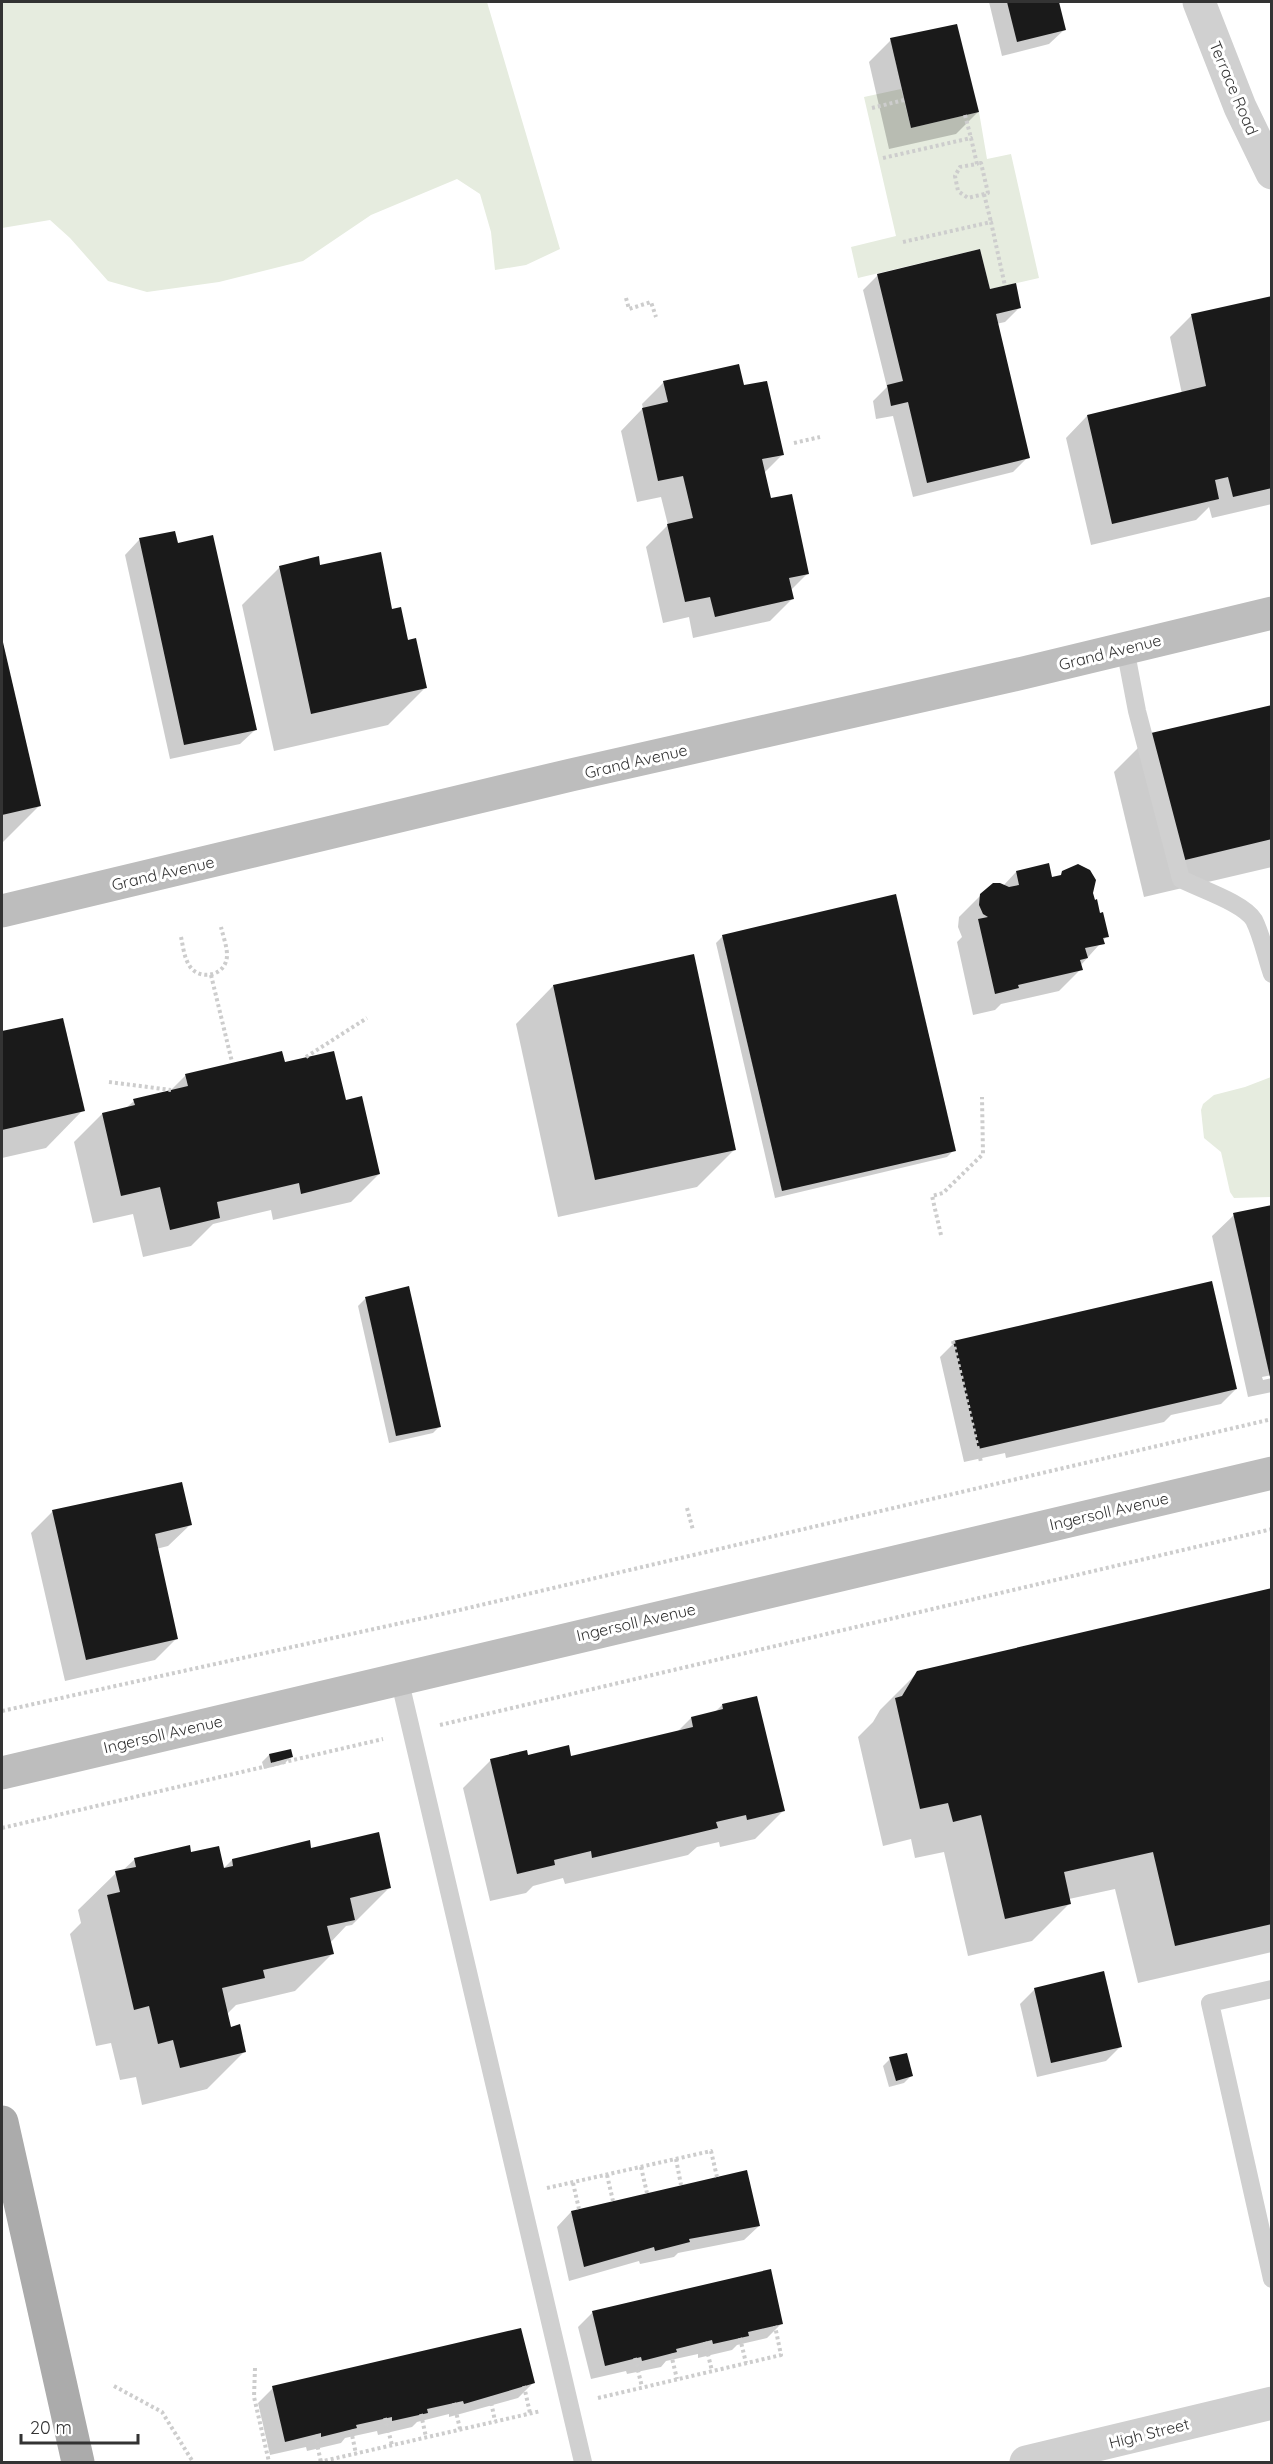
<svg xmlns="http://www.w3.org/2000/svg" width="1273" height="2464" font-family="Quicksand,sans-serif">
	<rect width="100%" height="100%" fill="#fff"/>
	<!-- green -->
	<g fill="#e6ecdf">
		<polygon points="2,2 487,2 560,249 526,265 495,270 491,232 480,194 457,179 371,215 303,261 219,282 147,292 108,281 70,238 50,220 2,228"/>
		<polygon points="901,89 911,128 979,112 987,159 1011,154 1039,278 990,289 980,249 858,278 851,247 896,236 864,97"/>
		<polygon points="1271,1077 1271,1197 1234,1198 1230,1192 1221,1152 1204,1138 1201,1110 1203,1104 1214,1095 1245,1087"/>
	</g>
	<!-- shadow -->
	<g fill="#0003">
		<polygon points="989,2 1057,2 1064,30 1049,44 1002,56"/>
		<polygon points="891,40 978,112 956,134 889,149 869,62"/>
		<polygon points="878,275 989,290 1020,307 1005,322 996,324 1028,457 1013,472 913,497 893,416 876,419 873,401 887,387 863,290"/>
		<polygon points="1272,297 1272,504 1212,518 1209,507 1196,520 1091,545 1066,438 1087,416 1182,394 1170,337 1191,316"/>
		<polygon points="664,382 743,387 782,455 764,473 770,500 808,573 790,591 792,599 770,621 693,638 689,617 663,623 646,547 668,525 661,497 637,502 621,431 643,408 642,404"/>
		<polygon points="139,540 177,545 255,730 240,744 170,759 125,555"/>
		<polygon points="280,567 319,567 391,611 407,642 426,687 388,725 274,751 242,605"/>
		<polygon points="2,641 39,806 2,843"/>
		<polygon points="1272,706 1272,867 1144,897 1114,772 1152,734"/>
		<polygon points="1016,872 1051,879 1092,893 1107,936 1081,965 1081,969 1059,991 1001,1004 995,1010 973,1015 957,942 962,937 958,927 959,917 981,895 1003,886"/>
		<polygon points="723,936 954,1150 947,1157 775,1198 716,943"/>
		<polygon points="553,986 735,1149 697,1187 558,1217 516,1024"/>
		<polygon points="62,1019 83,1110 46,1148 2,1158 2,1033"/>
		<polygon points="284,1064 345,1102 379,1174 351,1202 273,1220 271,1210 213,1224 191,1246 143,1257 133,1214 93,1223 74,1142 102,1114 125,1109 134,1101 168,1093 186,1075"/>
		<polygon points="1234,1215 1272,1375 1262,1377 1263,1380 1272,1378 1272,1392 1248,1397 1212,1236"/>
		<polygon points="365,1299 440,1426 433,1433 389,1443 358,1306"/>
		<polygon points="954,1343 1236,1389 1221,1404 1171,1415 1164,1422 1006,1458 1005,1453 964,1462 940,1357"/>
		<polygon points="53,1511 190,1525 168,1546 156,1549 177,1638 155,1660 65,1681 31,1533"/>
		<polygon points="1272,1590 1272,1952 1138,1983 1115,1889 1069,1899 1070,1903 1032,1941 968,1956 944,1852 915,1858 911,1839 883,1846 858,1737 873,1722 880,1710 918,1672"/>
		<polygon points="722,1705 783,1811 755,1839 720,1847 719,1842 697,1847 688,1855 565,1884 563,1878 533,1886 526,1893 490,1901 463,1788 491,1760 527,1756 570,1758 677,1732 691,1718 715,1712"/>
		<polygon points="269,1755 291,1757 284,1764 264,1769 262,1762"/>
		<polygon points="310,1850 390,1887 352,1925 346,1926 330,1943 333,1953 295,1991 236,2005 227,2014 230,2028 245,2051 207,2089 142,2105 136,2077 120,2080 111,2043 96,2046 70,1934 81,1923 78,1910 116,1873 122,1871 135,1859 190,1854 222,1870 232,1860"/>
		<polygon points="1035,1989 1120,2047 1106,2061 1037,2077 1020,2004"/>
		<polygon points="890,2059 911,2076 904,2083 889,2087 883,2066"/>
		<polygon points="571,2212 759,2226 744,2240 678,2253 674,2257 640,2264 639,2261 569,2281 557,2227"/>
		<polygon points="593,2312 782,2323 767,2338 737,2345 732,2350 698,2358 698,2354 666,2361 661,2367 627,2374 626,2371 591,2379 578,2327"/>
		<polygon points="533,2383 518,2398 449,2417 449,2414 417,2422 412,2427 378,2435 377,2431 345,2438 341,2443 307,2451 306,2447 270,2455 258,2403 273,2388"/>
	</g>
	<!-- building -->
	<g fill="#1a1a1a">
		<polygon points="1007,2 1059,2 1066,30 1017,42"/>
		<polygon points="957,24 979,112 911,128 890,38"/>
		<polygon points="980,249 990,289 1016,283 1021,308 996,314 1030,458 927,483 908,402 891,406 887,385 903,381 877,274"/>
		<polygon points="1272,296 1272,488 1233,497 1228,477 1215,480 1219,499 1112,524 1087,415 1206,386 1191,314"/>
		<polygon points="739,364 744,385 767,381 784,455 762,459 771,498 792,494 809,574 789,578 794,599 715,617 710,597 685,602 667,524 693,518 683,476 658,481 642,408 668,402 663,381"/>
		<polygon points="175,531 178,543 213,535 257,730 184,745 139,538"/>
		<polygon points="381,552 392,609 401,607 408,640 416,638 427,688 311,714 279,566 319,556 320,565"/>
		<polygon points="2,638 41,806 2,815"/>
		<polygon points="1272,705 1272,839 1181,861 1151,733"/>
		<polygon points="1049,863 1052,877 1061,875 1062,871 1078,864 1090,870 1096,880 1093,893 1095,900 1097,899 1100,913 1103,912 1109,937 1103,938 1105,944 1085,948 1088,958 1080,960 1083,970 1018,985 1019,988 995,994 978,919 988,917 983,914 979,905 980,894 993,883 1000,883 1009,887 1019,885 1016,871"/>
		<polygon points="896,894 956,1151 782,1191 722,935"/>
		<polygon points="694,954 736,1150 595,1180 553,985"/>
		<polygon points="63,1018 85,1111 2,1130 2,1031"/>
		<polygon points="282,1051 285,1062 334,1051 346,1100 362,1096 380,1174 301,1194 299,1183 217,1202 220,1218 170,1230 160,1187 121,1196 102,1113 135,1105 133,1099 188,1086 185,1074"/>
		<polygon points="1272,1205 1272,1376 1270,1377 1233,1213"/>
		<polygon points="1212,1281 1237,1389 978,1449 953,1341"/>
		<polygon points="409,1286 441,1427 396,1436 365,1297"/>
		<polygon points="182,1482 192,1525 155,1534 178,1639 86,1660 52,1510"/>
		<polygon points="1272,1588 1272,1924 1175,1946 1153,1852 1064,1872 1071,1904 1005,1919 981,1815 953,1822 948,1803 920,1809 895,1698 902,1696 917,1671"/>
		<polygon points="757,1696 785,1811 747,1820 746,1815 716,1822 718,1828 592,1858 591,1851 554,1860 555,1865 517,1874 490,1759 527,1750 528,1755 569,1745 571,1756 693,1727 691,1717 723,1709 722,1704"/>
		<polygon points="291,1749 293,1757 271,1763 269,1754"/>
		<polygon points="379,1832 391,1888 350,1898 355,1920 327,1926 334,1954 263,1970 265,1978 222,1988 231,2027 240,2024 246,2052 180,2068 173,2040 158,2044 149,2006 134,2010 107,1895 120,1892 115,1871 136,1867 134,1858 190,1845 191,1852 219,1846 224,1868 233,1866 232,1859 310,1840 311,1848"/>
		<polygon points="1104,1971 1122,2047 1051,2063 1034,1988"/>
		<polygon points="907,2053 913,2076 896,2081 889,2057"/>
		<polygon points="747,2170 760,2226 689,2239 690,2242 655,2251 654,2247 584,2267 571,2211"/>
		<polygon points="771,2269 783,2324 748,2332 749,2336 713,2344 712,2340 676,2349 677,2352 642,2361 641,2357 605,2366 592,2311"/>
		<polygon points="521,2328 535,2383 464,2404 463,2401 427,2409 428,2413 392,2421 392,2417 356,2425 357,2428 321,2437 321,2433 285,2442 272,2386"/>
	</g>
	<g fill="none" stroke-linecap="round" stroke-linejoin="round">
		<!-- path -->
		<g stroke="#cdcdcd" stroke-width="4" stroke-dasharray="3 3" stroke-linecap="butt">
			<polyline points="872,108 904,100"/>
			<polyline points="965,115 971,138"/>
			<polyline points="883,158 971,138 977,164 960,167 955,176 958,191 968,198 988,193 981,163 977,164"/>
			<polyline points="984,194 991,222"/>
			<polyline points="903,242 991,222 1005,286"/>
			<polyline points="626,298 629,309 651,302 656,317"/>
			<polyline points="794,443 820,437"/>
			<path d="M181,937C183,946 184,957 189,965C199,982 227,976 227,955C227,946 223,936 221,927"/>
			<polyline points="211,975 232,1062"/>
			<polyline points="306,1057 367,1018"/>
			<polyline points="109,1082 171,1090"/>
			<polyline points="941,1235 932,1196 943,1193 983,1154 982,1097"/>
			<polyline points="953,1341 981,1462"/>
			<polyline points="687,1508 693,1530"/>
			<polyline points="2,1711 451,1612 1272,1419"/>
			<polyline points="440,1725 1272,1529"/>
			<polyline points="2,1828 383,1739"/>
			<polyline points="676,2159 681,2185"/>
			<polyline points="641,2167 647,2193"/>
			<polyline points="607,2175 613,2201"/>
			<polyline points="573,2183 579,2209"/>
			<polyline points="547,2188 711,2151 717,2177"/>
			<polyline points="740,2338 746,2363"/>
			<polyline points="705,2342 712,2371"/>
			<polyline points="671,2354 677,2379"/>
			<polyline points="635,2358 642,2387"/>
			<polyline points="255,2368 254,2397 269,2462"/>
			<polyline points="114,2386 162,2412 193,2462"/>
			<polyline points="524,2386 530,2413"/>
			<polyline points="490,2397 495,2421"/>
			<polyline points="598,2398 781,2355 775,2326"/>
			<polyline points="454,2403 460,2429"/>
			<polyline points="421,2414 426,2437"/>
			<polyline points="385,2418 392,2445"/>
			<polyline points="351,2430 356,2454"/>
			<polyline points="315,2435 321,2462"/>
			<polyline points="319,2462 541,2411"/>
		</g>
		<!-- service -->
		<g stroke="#d0d0d0" stroke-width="18">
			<path d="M1125,648L1137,711L1181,879C1200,889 1244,903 1254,920C1262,936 1266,957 1272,974"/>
			<polyline points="399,1678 583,2462"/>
			<polyline points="1272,1989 1210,2003 1272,2279"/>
		</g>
		<!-- minor -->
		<g stroke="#d0d0d0" stroke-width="33">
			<polyline points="1199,2 1240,107 1272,173"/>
			<polyline points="1026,2462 1272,2403"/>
		</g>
		<!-- secondary -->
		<g stroke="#bdbdbd" stroke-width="33">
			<polyline points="2,911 571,775 1023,673 1272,613"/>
			<polyline points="2,1773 1272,1473"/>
		</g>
		<!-- primary -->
		<polyline stroke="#ababab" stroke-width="33" points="2,2122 78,2462"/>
	</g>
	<g text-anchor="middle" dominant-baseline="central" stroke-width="6" stroke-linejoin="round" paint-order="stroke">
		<!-- street labels -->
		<g font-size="16" fill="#333" stroke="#fff">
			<text transform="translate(1234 88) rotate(67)">Terrace Road</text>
			<text transform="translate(1110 652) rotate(-14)">Grand Avenue</text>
			<text transform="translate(636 761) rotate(-13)">Grand Avenue</text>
			<text transform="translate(163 873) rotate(-13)">Grand Avenue</text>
			<text transform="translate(1109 1511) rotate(-13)">Ingersoll Avenue</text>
			<text transform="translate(636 1622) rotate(-13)">Ingersoll Avenue</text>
			<text transform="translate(163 1734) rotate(-13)">Ingersoll Avenue</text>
			<text transform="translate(1149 2433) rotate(-14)">High Street</text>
		</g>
	</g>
	<!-- border -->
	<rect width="1273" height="2464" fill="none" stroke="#333333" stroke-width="6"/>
	<!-- scale -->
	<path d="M21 2434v9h117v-9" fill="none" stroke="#333333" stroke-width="3"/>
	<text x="30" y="2434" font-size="18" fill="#333333" stroke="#ffffff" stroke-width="4.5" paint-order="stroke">20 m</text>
</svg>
